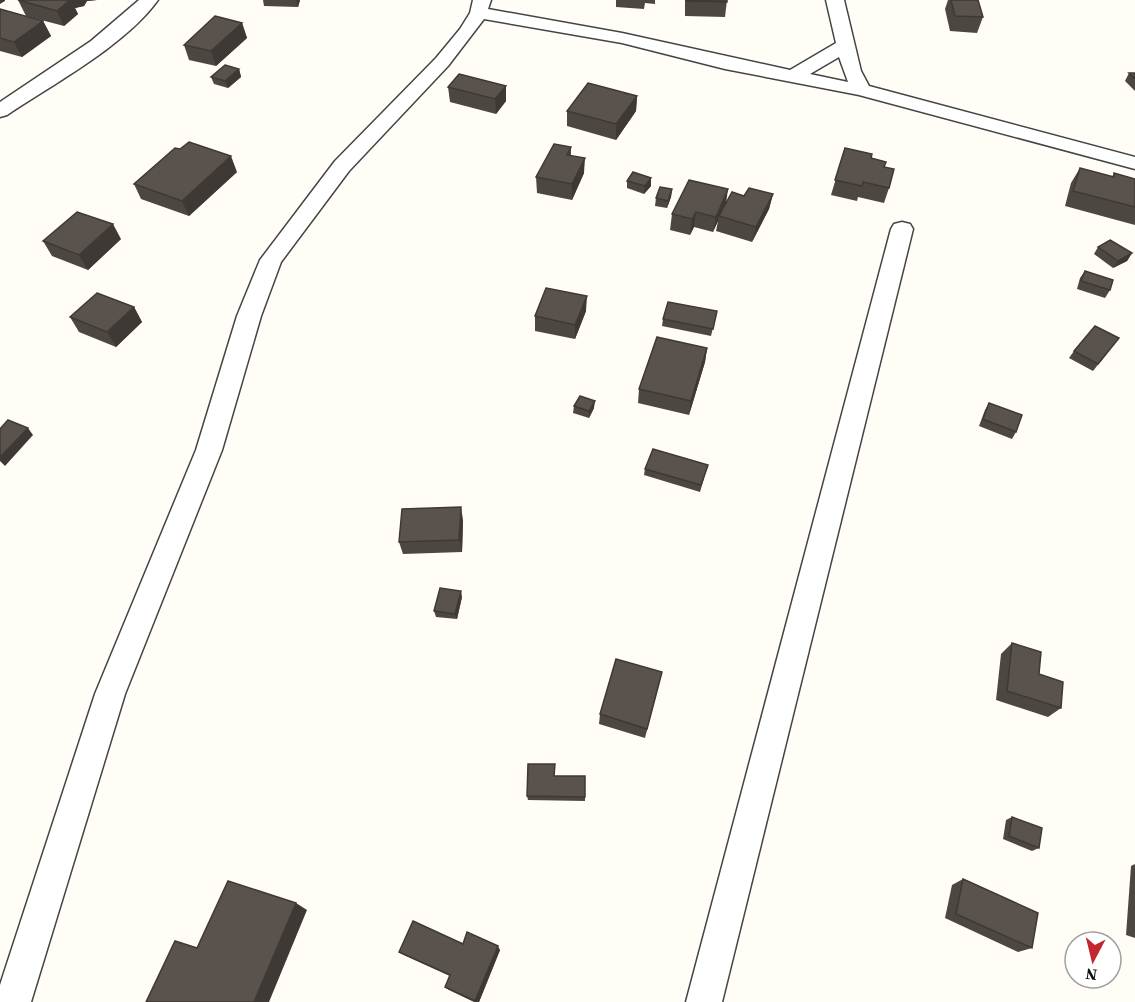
<svg xmlns="http://www.w3.org/2000/svg" width="1135" height="1002" font-family="'Source Serif 4',serif">
	<rect width="100%" height="100%" fill="#fffdf5"/>
	<g fill="none" stroke-linecap="round" stroke-linejoin="round">
		<!-- minor casing -->
		<g stroke="#444" stroke-width="3">
			<g id="minor">
				<path d="M139,0H158C126,45 53,84 7,115L0,117V102L91,41Z"/>
				<path d="M473,0H491L488,9L622,33L790,70L836,43L826,0H844L861,71L869,86L1135,157V169L859,95L725,69L622,43L484,19L448,66L349,171L281,262L261,316L222,450L125,694L31,1002H0V985L95,694L196,450L237,316L260,260L335,161L436,58L460,29L470,13ZM839,57L848,82L810,74Z"/>
				<polygon points="902,222 910,224 913,229 722,1002 686,1002 891,229 894,224"/>
			</g>
		</g>
		<!-- minor -->
		<use href="#minor" fill="#fff" fill-rule="evenodd"/>
	</g>
	<!-- wall -->
	<g fill="#4d4742">
		<polygon points="18,0 97,0 87,1 84,6 75,8 78,14 64,26 26,16"/>
		<polygon points="263,0 300,0 298,7 264,6"/>
		<polygon points="616,0 655,0 655,4 645,3 644,9 616,7"/>
		<polygon points="685,0 727,0 725,17 685,16"/>
		<polygon points="948,0 978,0 983,17 977,33 950,31 945,9"/>
		<polygon points="0,9 43,21 51,36 22,57 0,51"/>
		<polygon points="242,23 247,38 216,66 189,60 184,45"/>
		<polygon points="239,69 241,77 228,88 214,84 211,77"/>
		<polygon points="1129,73 1135,73 1135,91 1125,81"/>
		<polygon points="448,87 506,101 496,114 450,102"/>
		<polygon points="637,96 636,111 616,140 567,126 567,111"/>
		<polygon points="571,147 571,156 584,173 572,200 537,193 536,177"/>
		<polygon points="845,148 871,158 884,167 889,188 884,203 858,197 857,201 831,195"/>
		<polygon points="1080,168 1112,177 1114,173 1135,179 1135,225 1065,206 1071,183"/>
		<polygon points="237,172 189,216 141,199 134,184"/>
		<polygon points="651,178 651,186 644,194 627,188 627,181"/>
		<polygon points="672,189 671,197 667,208 655,206 656,198"/>
		<polygon points="773,194 769,209 752,242 716,231 718,221 713,232 694,227 690,235 670,230 672,214 725,205 744,196"/>
		<polygon points="121,239 88,270 52,256 43,241"/>
		<polygon points="1098,247 1132,253 1127,261 1113,268 1094,254"/>
		<polygon points="1085,271 1110,290 1105,298 1077,289 1080,278"/>
		<polygon points="134,307 142,322 116,347 79,332 70,317"/>
		<polygon points="586,311 575,339 535,331 535,316"/>
		<polygon points="717,311 711,336 662,326 663,319"/>
		<polygon points="1119,338 1093,371 1069,358 1074,351"/>
		<polygon points="707,348 705,362 689,415 638,403 639,389"/>
		<polygon points="989,403 1016,432 1012,439 979,426 985,410"/>
		<polygon points="574,406 594,408 589,418 573,413"/>
		<polygon points="708,465 700,492 644,475 645,469"/>
		<polygon points="463,520 462,552 403,554 399,542"/>
		<polygon points="462,597 457,619 436,617 434,611"/>
		<polygon points="1012,643 1061,708 1048,717 996,700 1001,654"/>
		<polygon points="662,672 645,738 599,724 600,714"/>
		<polygon points="555,768 554,776 585,776 585,801 528,800 527,796"/>
		<polygon points="1012,817 1039,848 1032,851 1003,839 1006,820"/>
		<polygon points="1135,864 1135,938 1126,935 1131,866"/>
		<polygon points="963,879 1032,948 1018,952 945,918 952,885"/>
		<polygon points="463,944 500,950 479,1002 474,1002 449,990 445,987 450,976 404,955 399,952"/>
	</g>
	<!-- shaded-wall -->
	<g fill="#3f3936">
		<polygon points="0,0 5,0 5,1 0,4"/>
		<polygon points="58,0 97,0 87,1 84,6 75,8 78,14 64,26 57,11"/>
		<polygon points="296,0 300,0 298,7"/>
		<polygon points="43,21 51,36 22,57 14,42"/>
		<polygon points="242,23 247,38 216,66 211,51"/>
		<polygon points="239,69 241,77 228,88 225,81"/>
		<polygon points="506,86 506,101 496,114 495,99"/>
		<polygon points="637,96 636,111 616,140 616,124"/>
		<polygon points="231,156 237,172 189,216 182,201"/>
		<polygon points="585,158 584,173 572,200 572,184"/>
		<polygon points="651,178 651,186 644,194 645,186"/>
		<polygon points="672,189 671,197 667,208 668,201"/>
		<polygon points="728,189 726,204 719,216 718,221 713,232 716,217"/>
		<polygon points="773,194 769,209 752,242 756,227"/>
		<polygon points="696,212 694,227 690,235 692,219"/>
		<polygon points="113,224 121,239 88,270 79,255"/>
		<polygon points="1132,253 1127,261 1113,268 1118,261"/>
		<polygon points="587,296 586,311 575,339 575,325"/>
		<polygon points="134,307 142,322 116,347 107,332"/>
		<polygon points="707,348 705,362 689,415 691,401"/>
		<polygon points="595,401 594,408 589,418 589,411"/>
		<polygon points="28,428 33,435 5,466 0,461 0,457"/>
		<polygon points="461,507 463,520 462,552 459,540"/>
		<polygon points="461,591 462,597 457,619 455,614"/>
		<polygon points="296,903 307,910 269,1002 254,1002"/>
		<polygon points="498,946 500,950 479,1002 476,1002 475,1001"/>
	</g>
	<!-- building -->
	<g fill="#5a524d" stroke="#3f3936" stroke-width="1.5">
		<polygon points="18,0 70,0 57,11"/>
		<polygon points="686,0 727,0 727,2 687,1"/>
		<polygon points="951,0 978,0 983,17 955,16"/>
		<polygon points="0,9 43,21 14,42 0,38"/>
		<polygon points="215,16 242,23 211,51 184,45"/>
		<polygon points="225,65 239,69 225,81 211,77"/>
		<polygon points="1129,73 1135,73 1135,79"/>
		<polygon points="459,74 506,86 495,99 448,87"/>
		<polygon points="588,83 637,96 616,124 567,111"/>
		<polygon points="189,142 231,156 182,201 134,184 175,148 180,149"/>
		<polygon points="554,144 571,147 567,155 585,158 572,184 536,177"/>
		<polygon points="845,148 872,154 871,158 886,162 884,167 894,169 889,188 863,182 862,186 835,180"/>
		<polygon points="1080,168 1114,177 1114,173 1135,179 1135,207 1073,191"/>
		<polygon points="633,172 651,178 645,186 627,181"/>
		<polygon points="689,180 728,189 716,217 696,212 692,219 672,214"/>
		<polygon points="660,187 672,189 668,201 656,198"/>
		<polygon points="749,188 773,194 756,227 719,216 732,192 744,196"/>
		<polygon points="77,212 113,224 79,255 43,241"/>
		<polygon points="1110,240 1132,253 1118,261 1098,247"/>
		<polygon points="1085,271 1113,280 1110,290 1081,281"/>
		<polygon points="546,288 587,296 575,325 535,316"/>
		<polygon points="97,293 134,307 107,332 70,317"/>
		<polygon points="668,302 717,311 713,329 663,319"/>
		<polygon points="1095,326 1119,338 1098,364 1074,351"/>
		<polygon points="657,337 707,348 691,401 639,389"/>
		<polygon points="580,396 595,401 589,411 574,406"/>
		<polygon points="989,403 1022,415 1016,432 983,419"/>
		<polygon points="8,420 28,428 0,457 0,429"/>
		<polygon points="653,449 708,465 701,485 645,469"/>
		<polygon points="461,507 459,540 399,542 402,509"/>
		<polygon points="440,588 461,591 455,614 434,611"/>
		<polygon points="1012,643 1041,652 1039,674 1063,682 1061,708 1007,691"/>
		<polygon points="616,659 662,672 647,729 600,714"/>
		<polygon points="528,764 555,764 554,776 585,776 585,797 527,796"/>
		<polygon points="1012,817 1042,828 1039,848 1009,836"/>
		<polygon points="963,879 1038,913 1032,948 956,914"/>
		<polygon points="228,881 296,903 254,1002 146,1002 175,941 197,948"/>
		<polygon points="413,921 463,944 467,932 498,946 475,1001 445,987 450,975 399,952"/>
	</g>
	<!-- north arrow -->
	<g transform="translate(1093 960) rotate(187)"><circle r="28" fill="#ffffff" stroke="#a0a0a0" stroke-width="1.5"/>
	<path d="M0-4.5L10 22L0 15L-10 22Z" fill="#c4262e"/>
	<text y="-9" font-size="16" font-weight="bold" text-anchor="middle" fill="#111111">N</text>
	</g>
</svg>
